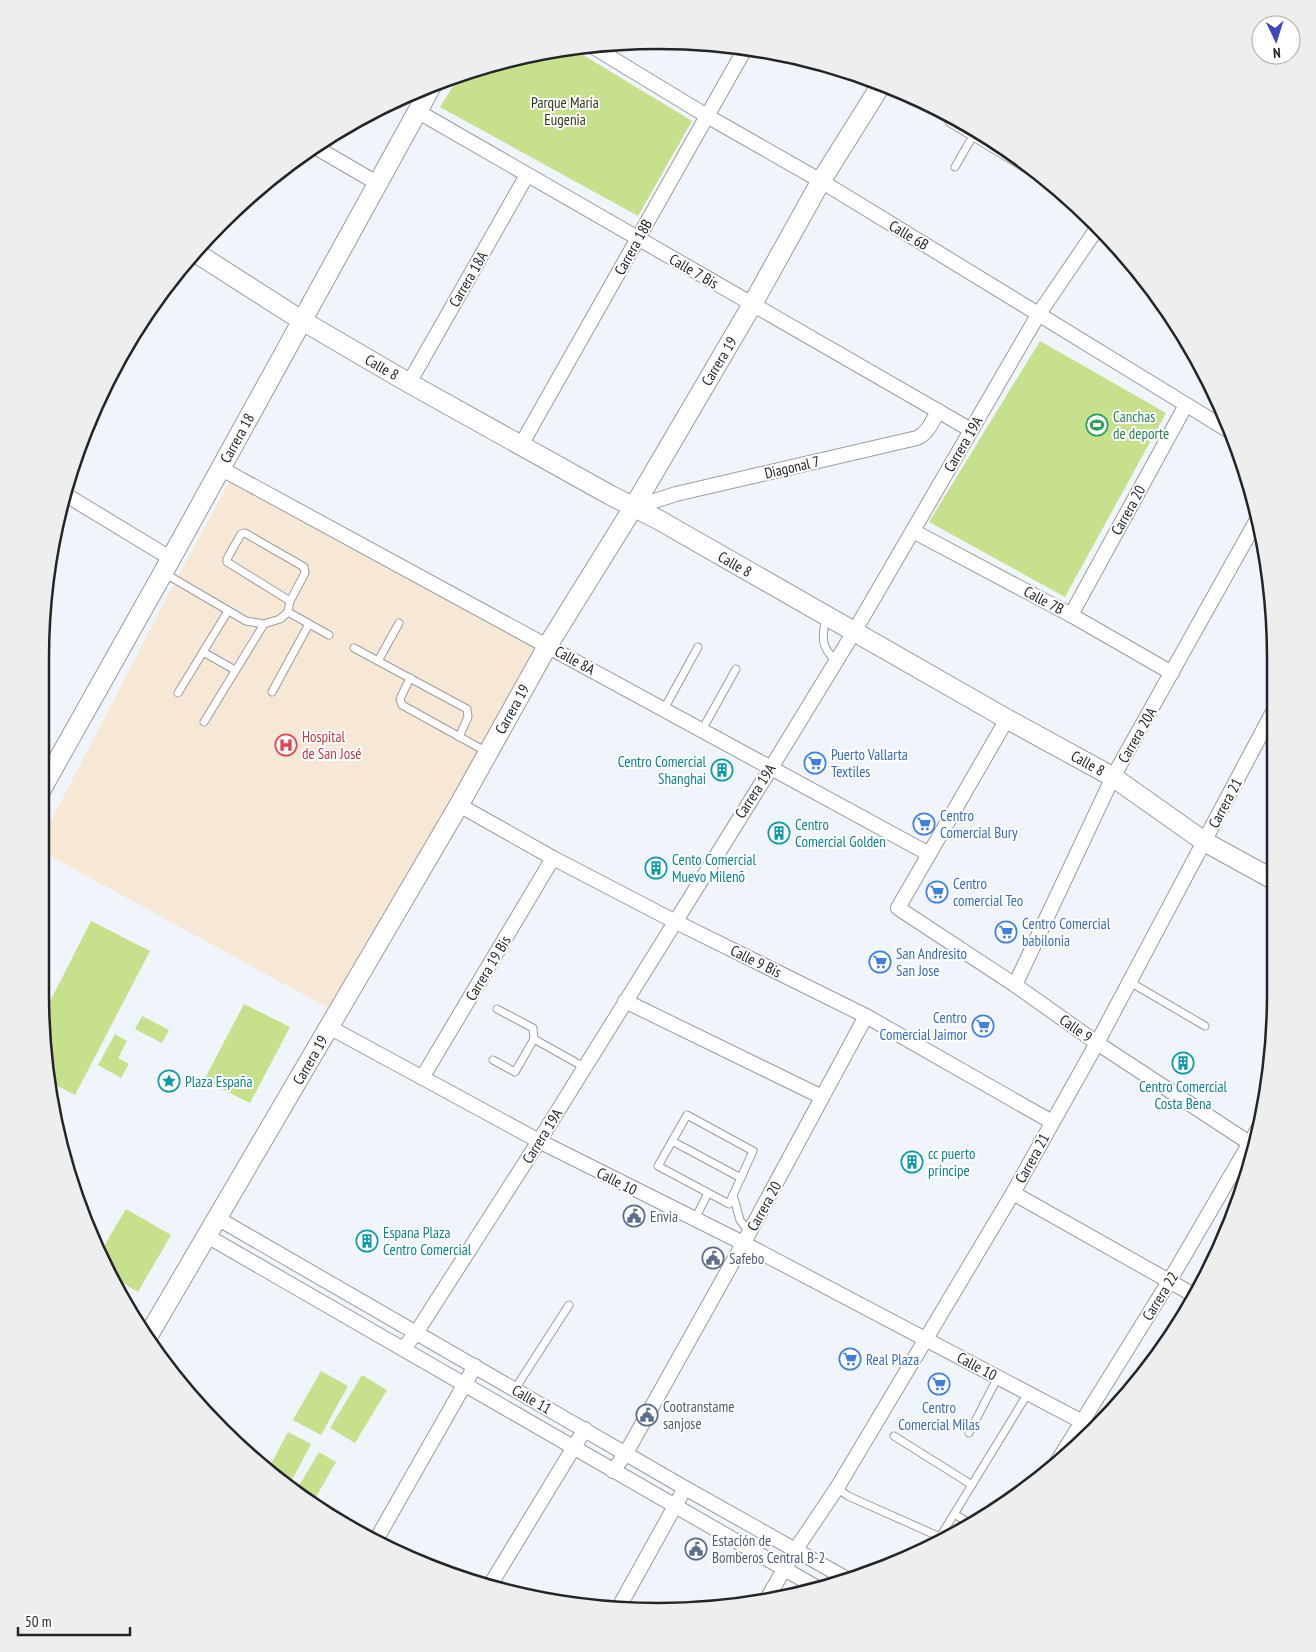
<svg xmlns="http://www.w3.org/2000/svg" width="1316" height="1652" font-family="'PT Sans Narrow',sans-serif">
	<rect width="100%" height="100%" fill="#f0f4fb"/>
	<!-- medical -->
	<polygon fill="#f6e8d4" points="229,482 538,650 328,1008 41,851 41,840 176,580"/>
	<!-- green -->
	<g fill="#c7e08b">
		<polygon points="570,47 692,121 638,216 440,107 462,72"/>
		<polygon points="1040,341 1166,413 1065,597 929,522"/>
		<polygon points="91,921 150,951 75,1095 52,1083 43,1015"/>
		<polygon points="244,1004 290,1027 250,1103 204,1080"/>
		<polygon points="142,1016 169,1030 162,1043 135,1029"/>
		<polygon points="115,1034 127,1041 118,1058 129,1064 121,1078 98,1065"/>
		<polygon points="126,1209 171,1235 138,1292 112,1277 101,1251"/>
		<polygon points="321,1371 348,1386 321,1435 293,1420"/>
		<polygon points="362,1375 387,1390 355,1443 330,1428"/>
		<polygon points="288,1432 311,1444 290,1484 269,1468"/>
		<polygon points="319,1452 336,1462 313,1502 297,1489"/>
	</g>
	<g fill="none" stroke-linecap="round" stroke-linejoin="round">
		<!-- lane casing -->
		<g stroke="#989ca3" stroke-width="9">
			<g id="lane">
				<polyline points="955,167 974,134"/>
				<polyline points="164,573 246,621 264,624 280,619 288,612 329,635"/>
				<polyline points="288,612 290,601 227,562 227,559 241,534 245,533 304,567 305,573 290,601"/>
				<path d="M826,617C822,637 820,646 836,661"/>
				<polyline points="354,648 467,709 468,717 459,737"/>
				<polyline points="203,652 235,670"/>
				<polyline points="378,661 399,623"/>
				<polyline points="410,678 400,699 402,705 487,752"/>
				<polyline points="272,692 309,624"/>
				<polyline points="178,693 228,611"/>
				<polyline points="664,709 698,647"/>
				<polyline points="204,722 264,624"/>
				<polyline points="702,730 736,669"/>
				<polyline points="1130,982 1205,1026"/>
				<polyline points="497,1009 533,1028 534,1039"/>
				<polyline points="493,1060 515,1072 534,1039 584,1067"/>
				<polygon points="687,1115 753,1151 729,1204 658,1166"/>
				<polyline points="672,1141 741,1178"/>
				<polyline points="733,1195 740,1220 749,1232"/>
				<polyline points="695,1219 708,1193"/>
				<polyline points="515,1389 569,1305"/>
				<polyline points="969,1433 998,1377"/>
				<polyline points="894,1436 972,1485"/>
				<polyline points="837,1488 848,1496 940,1537"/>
				<polyline points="954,1514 973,1525"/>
				<polyline points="937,1542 1028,1393"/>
			</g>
		</g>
		<!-- street casing -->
		<g stroke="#989ca3" stroke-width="16">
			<g id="street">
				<polyline points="590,45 707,116 821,181 1226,429"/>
				<polyline points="417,111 971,430"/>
				<polyline points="952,120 1040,173"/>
				<polyline points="315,147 377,183"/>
				<polyline points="409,383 527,175"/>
				<polyline points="521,445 745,49"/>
				<polyline points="220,468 929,854"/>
				<polyline points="66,495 170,558"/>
				<path d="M633,508L676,494L917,438C928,433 932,422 938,411"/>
				<polyline points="913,531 1071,615 1172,673"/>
				<polyline points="1071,615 1186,405"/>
				<polyline points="1007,719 898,908 1015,985 1097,1043 1254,1146"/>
				<polyline points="459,805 553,858 674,921 866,1016 1052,1122"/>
				<polyline points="1015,985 1113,777 1258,518"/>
				<polyline points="625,1001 822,1097"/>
				<polyline points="329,1027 539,1141 743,1243 1094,1428"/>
				<polyline points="422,1078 553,858"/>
				<polyline points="1013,1193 1192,1294"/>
				<polyline points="217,1218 685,1488 847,1579"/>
				<polyline points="207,1236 821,1590"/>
				<polyline points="403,1349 416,1333 539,1141 771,768 854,632 1038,315 1098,227"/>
				<polyline points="1054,1467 1170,1280 1262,1122"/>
				<polyline points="613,1471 626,1453 749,1233 866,1016"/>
				<polyline points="376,1540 475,1366"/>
				<polyline points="489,1587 585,1429"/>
				<polyline points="768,1597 796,1549 837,1488 1013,1193 1097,1043 1275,708"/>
				<polyline points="619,1607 685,1488"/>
			</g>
		</g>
		<!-- secondary casing -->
		<g stroke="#989ca3" stroke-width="21">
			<g id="secondary">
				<polyline points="193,251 301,320 409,383 610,495 659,520 1007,719 1113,777 1205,842 1276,881"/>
				<polyline points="41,790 163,573 432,85"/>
				<polyline points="148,1336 459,805 548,645 633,508 752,305 821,181 881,85"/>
			</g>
		</g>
		<!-- lane -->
		<use href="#lane" stroke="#fff" stroke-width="7"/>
		<!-- street -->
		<use href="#street" stroke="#fff" stroke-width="14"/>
		<!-- secondary -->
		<use href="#secondary" stroke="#fff" stroke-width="19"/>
	</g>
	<!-- icons -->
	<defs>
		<g id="stadium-ring" transform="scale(1.125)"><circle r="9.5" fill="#fff" stroke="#2e9e5b" stroke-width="1.5"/><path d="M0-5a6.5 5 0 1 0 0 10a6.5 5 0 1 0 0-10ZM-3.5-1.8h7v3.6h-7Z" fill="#2e9e5b"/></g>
		<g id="hospital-ring" transform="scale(1.125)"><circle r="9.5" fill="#fff" stroke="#e0444e" stroke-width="1.5"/><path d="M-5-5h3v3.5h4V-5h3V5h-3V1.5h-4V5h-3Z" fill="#e0444e"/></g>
		<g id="supermarket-ring" transform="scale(1.125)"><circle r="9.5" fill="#fff" stroke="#3f7fe0" stroke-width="1.5"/><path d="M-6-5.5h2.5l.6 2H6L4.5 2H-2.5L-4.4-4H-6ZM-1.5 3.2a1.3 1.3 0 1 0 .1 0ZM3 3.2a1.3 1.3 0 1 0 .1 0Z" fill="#3f7fe0"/></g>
		<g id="building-ring" transform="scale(1.125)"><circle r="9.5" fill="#fff" stroke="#0f9aa8" stroke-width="1.5"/><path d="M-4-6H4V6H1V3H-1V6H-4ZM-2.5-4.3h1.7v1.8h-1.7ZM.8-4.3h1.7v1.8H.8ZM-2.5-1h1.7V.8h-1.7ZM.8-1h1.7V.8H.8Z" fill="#0f9aa8"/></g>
		<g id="sight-ring" transform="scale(1.125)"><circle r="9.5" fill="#fff" stroke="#0f9aa8" stroke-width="1.5"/><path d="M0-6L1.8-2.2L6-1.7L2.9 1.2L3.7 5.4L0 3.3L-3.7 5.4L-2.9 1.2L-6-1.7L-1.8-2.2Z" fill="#0f9aa8"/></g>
		<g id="civic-ring" transform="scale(1.125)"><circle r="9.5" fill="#fff" stroke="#5c6f8a" stroke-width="1.5"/><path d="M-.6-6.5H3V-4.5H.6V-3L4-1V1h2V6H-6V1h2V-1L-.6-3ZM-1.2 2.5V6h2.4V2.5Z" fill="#5c6f8a"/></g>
	</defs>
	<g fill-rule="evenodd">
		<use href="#stadium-ring" x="1097" y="425"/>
		<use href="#hospital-ring" x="286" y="745"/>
		<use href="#supermarket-ring" x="815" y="763"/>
		<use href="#building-ring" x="722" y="770"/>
		<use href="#supermarket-ring" x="924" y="824"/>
		<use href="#building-ring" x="779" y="833"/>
		<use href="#building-ring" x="656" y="868"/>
		<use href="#supermarket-ring" x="937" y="892"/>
		<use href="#supermarket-ring" x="1006" y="932"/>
		<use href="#supermarket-ring" x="880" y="962"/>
		<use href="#supermarket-ring" x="983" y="1026"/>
		<use href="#building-ring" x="1183" y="1063"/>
		<use href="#sight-ring" x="169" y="1081"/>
		<use href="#building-ring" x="912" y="1162"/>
		<use href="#civic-ring" x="634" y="1216"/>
		<use href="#building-ring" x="367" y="1241"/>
		<use href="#civic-ring" x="713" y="1258"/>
		<use href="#supermarket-ring" x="850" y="1359"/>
		<use href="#supermarket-ring" x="939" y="1384"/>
		<use href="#civic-ring" x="647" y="1415"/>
		<use href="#civic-ring" x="696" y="1549"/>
	</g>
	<g text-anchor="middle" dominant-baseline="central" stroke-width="4" stroke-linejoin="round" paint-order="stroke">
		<!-- park labels -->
		<g font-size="15" fill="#303a14" stroke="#fff">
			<text x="565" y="102">Parque María<tspan x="565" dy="17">Eugenia</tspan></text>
		</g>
		<!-- street labels -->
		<g font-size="15" fill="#242528" stroke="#fff">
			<text transform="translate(909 235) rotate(31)">Calle 6B</text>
			<text transform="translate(633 247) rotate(-61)">Carrera 18B</text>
			<text transform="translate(694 271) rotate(30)">Calle 7 Bis</text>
			<text transform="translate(468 279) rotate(-60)">Carrera 18A</text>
			<text transform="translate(719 361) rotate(-59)">Carrera 19</text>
			<text transform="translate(382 367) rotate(30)">Calle 8</text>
			<text transform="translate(237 438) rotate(-61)">Carrera 18</text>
			<text transform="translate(963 444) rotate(-60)">Carrera 19A</text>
			<text transform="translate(792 467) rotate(-13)">Diagonal 7</text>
			<text transform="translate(1128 510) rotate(-61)">Carrera 20</text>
			<text transform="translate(735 564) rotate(30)">Calle 8</text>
			<text transform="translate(1044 600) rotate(28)">Calle 7B</text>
			<text transform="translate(575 660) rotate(29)">Calle 8A</text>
			<text transform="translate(512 709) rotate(-61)">Carrera 19</text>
			<text transform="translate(1137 735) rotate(-60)">Carrera 20A</text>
			<text transform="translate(1088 763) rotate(29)">Calle 8</text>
			<text transform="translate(755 791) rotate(-57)">Carrera 19A</text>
			<text transform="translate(1225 803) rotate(-62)">Carrera 21</text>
			<text transform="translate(756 961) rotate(26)">Calle 9 Bis</text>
			<text transform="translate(488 968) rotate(-59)">Carrera 19 Bis</text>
			<text transform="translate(1076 1028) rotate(35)">Calle 9</text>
			<text transform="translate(310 1060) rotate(-60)">Carrera 19</text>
			<text transform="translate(542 1136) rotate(-58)">Carrera 19A</text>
			<text transform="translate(1032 1158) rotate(-61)">Carrera 21</text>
			<text transform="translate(617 1181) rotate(27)">Calle 10</text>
			<text transform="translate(764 1206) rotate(-61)">Carrera 20</text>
			<text transform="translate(1160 1296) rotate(-58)">Carrera 22</text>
			<text transform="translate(977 1366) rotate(28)">Calle 10</text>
			<text transform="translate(532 1399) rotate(30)">Calle 11</text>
		</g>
		<!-- leisure labels -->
		<g font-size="15" fill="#27864d" stroke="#fff" text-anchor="start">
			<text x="1113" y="416">Canchas<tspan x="1113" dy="17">de deporte</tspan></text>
		</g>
		<!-- health labels -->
		<g font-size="15" fill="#be3a42" stroke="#fff" text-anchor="start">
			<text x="302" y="736">Hospital<tspan x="302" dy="17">de San José</tspan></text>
		</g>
		<!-- shop labels -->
		<g font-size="15" fill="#366cbe" stroke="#fff" text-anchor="start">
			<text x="831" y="754">Puerto Vallarta<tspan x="831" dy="17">Textiles</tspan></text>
			<text x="940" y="815">Centro<tspan x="940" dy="17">Comercial Bury</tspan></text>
			<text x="953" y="883">Centro<tspan x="953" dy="17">comercial Teo</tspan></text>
			<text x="1022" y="923">Centro Comercial<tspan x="1022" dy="17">babilonia</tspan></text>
			<text x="896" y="953">San Andresito<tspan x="896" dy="17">San Jose</tspan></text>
			<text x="967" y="1017" text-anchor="end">Centro<tspan x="967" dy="17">Comercial Jaimor</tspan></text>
			<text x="866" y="1359">Real Plaza</text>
			<text x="939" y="1407" text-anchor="middle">Centro<tspan x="939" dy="17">Comercial Milas</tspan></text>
		</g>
		<!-- culture labels -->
		<g font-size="15" fill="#0d838f" stroke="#fff" text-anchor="start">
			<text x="706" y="761" text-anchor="end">Centro Comercial<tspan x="706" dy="17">Shanghai</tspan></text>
			<text x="795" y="824">Centro<tspan x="795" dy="17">Comercial Golden</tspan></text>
			<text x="672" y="859">Cento Comercial<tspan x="672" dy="17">Muevo Milenõ</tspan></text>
			<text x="185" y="1081">Plaza España</text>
			<text x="1183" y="1086" text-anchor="middle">Centro Comercial<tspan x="1183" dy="17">Costa Bena</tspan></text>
			<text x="928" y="1153">cc puerto<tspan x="928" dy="17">principe</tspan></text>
			<text x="383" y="1232">Espana Plaza<tspan x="383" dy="17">Centro Comercial</tspan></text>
		</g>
		<!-- service labels -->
		<g font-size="15" fill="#4e5e75" stroke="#fff" text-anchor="start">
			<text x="650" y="1216">Envia</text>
			<text x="729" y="1258">Safebo</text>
			<text x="663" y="1406">Cootranstame<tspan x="663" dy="17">sanjose</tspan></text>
			<text x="712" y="1540">Estación de<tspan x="712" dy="17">Bomberos Central B-2</tspan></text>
		</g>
	</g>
	<!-- crop -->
	<path d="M0 0H1316V1652H0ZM658 49H658A609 609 0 0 1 1267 658V994A609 609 0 0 1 658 1603H658A609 609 0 0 1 49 994V658A609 609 0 0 1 658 49Z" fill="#edeeee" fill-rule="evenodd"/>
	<path fill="none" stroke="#242528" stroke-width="2.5" d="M658 49H658A609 609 0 0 1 1267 658V994A609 609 0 0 1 658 1603H658A609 609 0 0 1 49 994V658A609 609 0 0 1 658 49Z"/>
	<!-- north arrow -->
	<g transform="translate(1276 40) rotate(176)"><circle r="24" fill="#ffffff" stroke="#a7a8a9"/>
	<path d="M0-4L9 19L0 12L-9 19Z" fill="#3c48bb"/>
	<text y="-8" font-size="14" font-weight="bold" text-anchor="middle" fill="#242528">N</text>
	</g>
	<!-- scale -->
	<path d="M18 1627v8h112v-8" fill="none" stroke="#242528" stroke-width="2.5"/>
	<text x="25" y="1627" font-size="15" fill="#242528" stroke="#ffffff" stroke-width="4" paint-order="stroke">50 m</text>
</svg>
